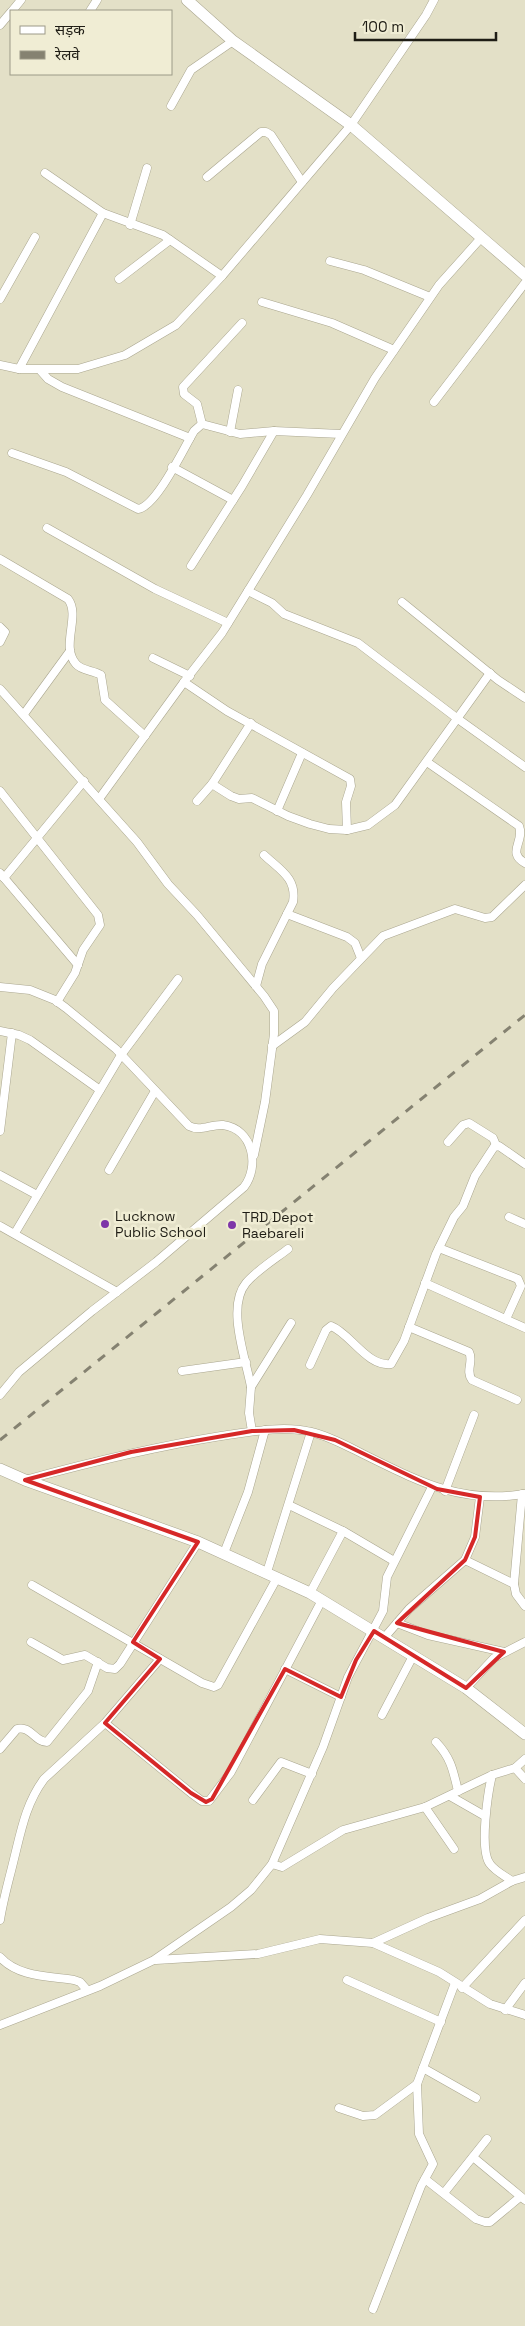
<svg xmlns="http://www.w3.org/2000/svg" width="525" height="2326" font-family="'Space Grotesk','Noto Sans Devanagari',sans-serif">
	<rect width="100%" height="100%" fill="#e3e0c7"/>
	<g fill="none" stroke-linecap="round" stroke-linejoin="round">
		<!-- street casing -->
		<g stroke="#aaa68f" stroke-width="9">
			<g id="street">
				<polyline points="12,11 21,0"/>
				<polyline points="90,11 97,0"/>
				<polyline points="0,25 11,12"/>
				<polyline points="171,106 191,70 233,41"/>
				<polyline points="45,173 103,213 163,235 222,276"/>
				<polyline points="207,177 261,132 266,132 271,135 302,182"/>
				<polyline points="130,225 147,168"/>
				<polyline points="330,261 364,270 430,297"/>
				<polyline points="119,279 170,240"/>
				<polyline points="0,299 35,237"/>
				<polyline points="262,302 332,323 394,350"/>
				<polyline points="0,365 19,369 78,369 125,355 176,325 222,276 351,125 426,15 434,0"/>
				<polyline points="19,369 103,213"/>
				<polyline points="40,370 48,379 62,387 190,438"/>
				<polyline points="434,402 525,283"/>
				<polyline points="202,424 197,404 184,394 183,387 242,323"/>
				<polyline points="230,432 238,390"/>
				<path d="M12,453L66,472L138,509C156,507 184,448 194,431L202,424L240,434L274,431"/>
				<polyline points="172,467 233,500"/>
				<polyline points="47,528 155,589 228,623"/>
				<path d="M0,559L68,599C81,616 60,646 76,664C82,671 93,670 101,675L105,700L145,736"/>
				<polyline points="191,566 242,486 274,431 341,434"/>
				<polyline points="248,591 272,603 284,614 358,643 458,719 525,767"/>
				<polyline points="402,602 498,680 525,698"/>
				<polyline points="0,627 5,632 0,642"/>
				<polyline points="153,658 190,676"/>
				<polyline points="0,689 137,842 168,884 197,915 264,996 274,1011 274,1034 265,1102 254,1155"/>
				<polyline points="24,714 70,651"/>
				<path d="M427,762L519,826C525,842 506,852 525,863"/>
				<polyline points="212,784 231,796 239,799 252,798 288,816 310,824 329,829 347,830 368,825 395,805 490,673"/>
				<polyline points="0,791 98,915 100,925 83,950 75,973 57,1002"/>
				<polyline points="99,799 184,682"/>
				<polyline points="197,801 212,784 251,723"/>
				<polyline points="277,811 302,753"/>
				<polyline points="347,830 346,802 351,786 350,779 227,711 184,682 222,633 307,495 375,378 439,285 481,238"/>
				<polyline points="0,873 78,965"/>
				<polyline points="4,878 84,781"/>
				<polyline points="287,914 347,937 355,943 361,958"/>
				<path d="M256,986L262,964L293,902C297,878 280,870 264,855"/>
				<path d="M0,987L30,990L55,1000L66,1008L116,1049L189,1126C200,1132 211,1124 223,1125C253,1129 260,1166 244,1187L156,1262L92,1311L19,1372L0,1395"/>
				<polyline points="0,1031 19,1035 30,1040 100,1090"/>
				<polyline points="272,1046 305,1022 333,988 383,936 455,909 485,918 492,917 525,885"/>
				<polyline points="0,1131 12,1033"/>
				<polyline points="448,1142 463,1125 469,1123 493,1138 496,1145"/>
				<polyline points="109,1170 155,1091"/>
				<polyline points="0,1175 37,1195"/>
				<polyline points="509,1217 525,1224"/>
				<polyline points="0,1226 117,1292"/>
				<polyline points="15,1233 121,1055 178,979"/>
				<polyline points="439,1248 518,1279 521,1286 506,1319"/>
				<polyline points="425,1283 525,1328"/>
				<path d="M409,1327L469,1352C474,1361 465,1371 472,1380L517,1400"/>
				<path d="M310,1365L326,1330L331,1326C350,1333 367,1367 391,1364L404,1341L436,1254L454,1217L463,1206L475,1176L494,1147L499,1146L525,1164"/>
				<polyline points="182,1371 246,1362"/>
				<path d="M251,1387C246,1359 226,1307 246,1283C257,1270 275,1259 288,1249"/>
				<polyline points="252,1431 249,1413 251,1387 291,1323"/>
				<path d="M25,1480C91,1462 153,1447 221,1436C249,1432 283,1425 311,1432C329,1436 347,1446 363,1454C420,1482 460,1504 525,1494"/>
				<polyline points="445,1491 474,1415"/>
				<polyline points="522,1494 514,1584 516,1594 525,1606"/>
				<polyline points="289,1505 343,1531 394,1561"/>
				<polyline points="224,1553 248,1492 265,1430"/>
				<polyline points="465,1560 514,1584"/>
				<polyline points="267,1572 311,1432"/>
				<polyline points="32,1585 202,1683 214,1687 218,1685 277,1578"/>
				<polyline points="310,1593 343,1531"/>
				<polyline points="397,1623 428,1635 504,1652"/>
				<polyline points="384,1638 409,1609 465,1560 475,1537 480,1497"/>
				<polyline points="31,1642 63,1660 85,1655 107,1668 115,1669 120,1664 198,1542"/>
				<polyline points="285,1669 341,1697"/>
				<polyline points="466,1688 494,1658 525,1642"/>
				<polyline points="382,1715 413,1656"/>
				<polyline points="105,1723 191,1793 202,1801 209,1801 231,1772 322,1600"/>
				<path d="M436,1742C451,1758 453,1770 458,1791"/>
				<path d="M0,1749L17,1729C30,1725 35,1742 47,1742L88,1691L98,1662"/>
				<polyline points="515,1768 525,1779"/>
				<path d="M492,1775C488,1792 479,1850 490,1864C495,1871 505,1876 512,1881"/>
				<polyline points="450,1796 485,1816"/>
				<polyline points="253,1800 281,1762 312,1774"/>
				<polyline points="425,1807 454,1849"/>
				<polyline points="272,1864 282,1867 343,1830 425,1807 492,1775 515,1768 525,1759"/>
				<path d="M0,1920C3,1900 9,1880 14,1859C21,1831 26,1803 44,1779L105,1723L160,1659"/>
				<polyline points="373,1943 439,1972 490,2004 525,2015"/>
				<path d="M0,1957C18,1977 48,1976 74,1980L80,1982L87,1990"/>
				<polyline points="156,1960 258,1954 320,1939 373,1943 428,1918 480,1899 512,1881 525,1877"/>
				<polyline points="347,1980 441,2022"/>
				<polyline points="462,1988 525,1920"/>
				<polyline points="505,2010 525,1983"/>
				<polyline points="0,2025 100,1986 154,1960 231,1907 251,1890 272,1864 323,1747 348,1677 383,1611 387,1577 432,1487"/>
				<polyline points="423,2068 476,2098"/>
				<polyline points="339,2108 363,2116 375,2115 417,2084"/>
				<polyline points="473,2157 525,2200"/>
				<polyline points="425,2179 476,2219 485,2222 490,2222 520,2197"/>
				<polyline points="444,2193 487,2139"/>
				<polyline points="373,2309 421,2186 433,2164 419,2134 417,2084 455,1983"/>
			</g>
		</g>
		<!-- secondary casing -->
		<g stroke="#aaa68f" stroke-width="12">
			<g id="secondary">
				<polyline points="187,0 233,41 351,125 525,275"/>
				<polyline points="0,1469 25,1480 198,1542 310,1593 466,1688 525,1734"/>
			</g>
		</g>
		<!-- street -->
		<use href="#street" stroke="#fff" stroke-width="8"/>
		<!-- secondary -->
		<use href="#secondary" stroke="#fff" stroke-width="11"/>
		<!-- rail -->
		<polyline stroke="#858271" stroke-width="3" stroke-dasharray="9 9" stroke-linecap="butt" points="0,1440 525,1015"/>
	</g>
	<!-- marked area -->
	<path fill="none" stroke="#d62828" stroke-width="4" stroke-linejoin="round" d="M294,1430L335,1440L437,1489L480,1497L475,1537L465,1560L397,1623L504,1652L466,1688L374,1631L356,1660L341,1697L285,1669L212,1799L206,1802L191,1793L105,1723L160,1659L133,1642L198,1542L25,1480L131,1452L252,1431Z"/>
	<!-- markers -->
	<g fill="#7e36a8" stroke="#f0edd4" stroke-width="2">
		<circle cx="105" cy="1224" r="5"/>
		<circle cx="232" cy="1225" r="5"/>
	</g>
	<g text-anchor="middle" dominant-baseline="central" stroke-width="5" stroke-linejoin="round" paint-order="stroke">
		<!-- poi labels -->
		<g font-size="14" fill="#1f1d15" stroke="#f0edd4" text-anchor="start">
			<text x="115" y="1216">Lucknow<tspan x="115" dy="16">Public School</tspan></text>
			<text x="242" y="1217">TRD Depot<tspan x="242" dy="16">Raebareli</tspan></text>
		</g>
	</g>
	<!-- legend -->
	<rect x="10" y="10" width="162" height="65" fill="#f0edd4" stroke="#9c9a88"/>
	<rect x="20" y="26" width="25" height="8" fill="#ffffff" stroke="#9c9a88"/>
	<text x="55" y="35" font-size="15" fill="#1f1d15">सड़क</text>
	<rect x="20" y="51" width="25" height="8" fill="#858271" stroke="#9c9a88"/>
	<text x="55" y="60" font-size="15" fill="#1f1d15">रेलवे</text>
	<!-- scale -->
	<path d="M355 32v8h141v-8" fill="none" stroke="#1f1d15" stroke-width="2.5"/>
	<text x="362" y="32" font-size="15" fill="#1f1d15" stroke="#f0edd4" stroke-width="4" paint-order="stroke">100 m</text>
</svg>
